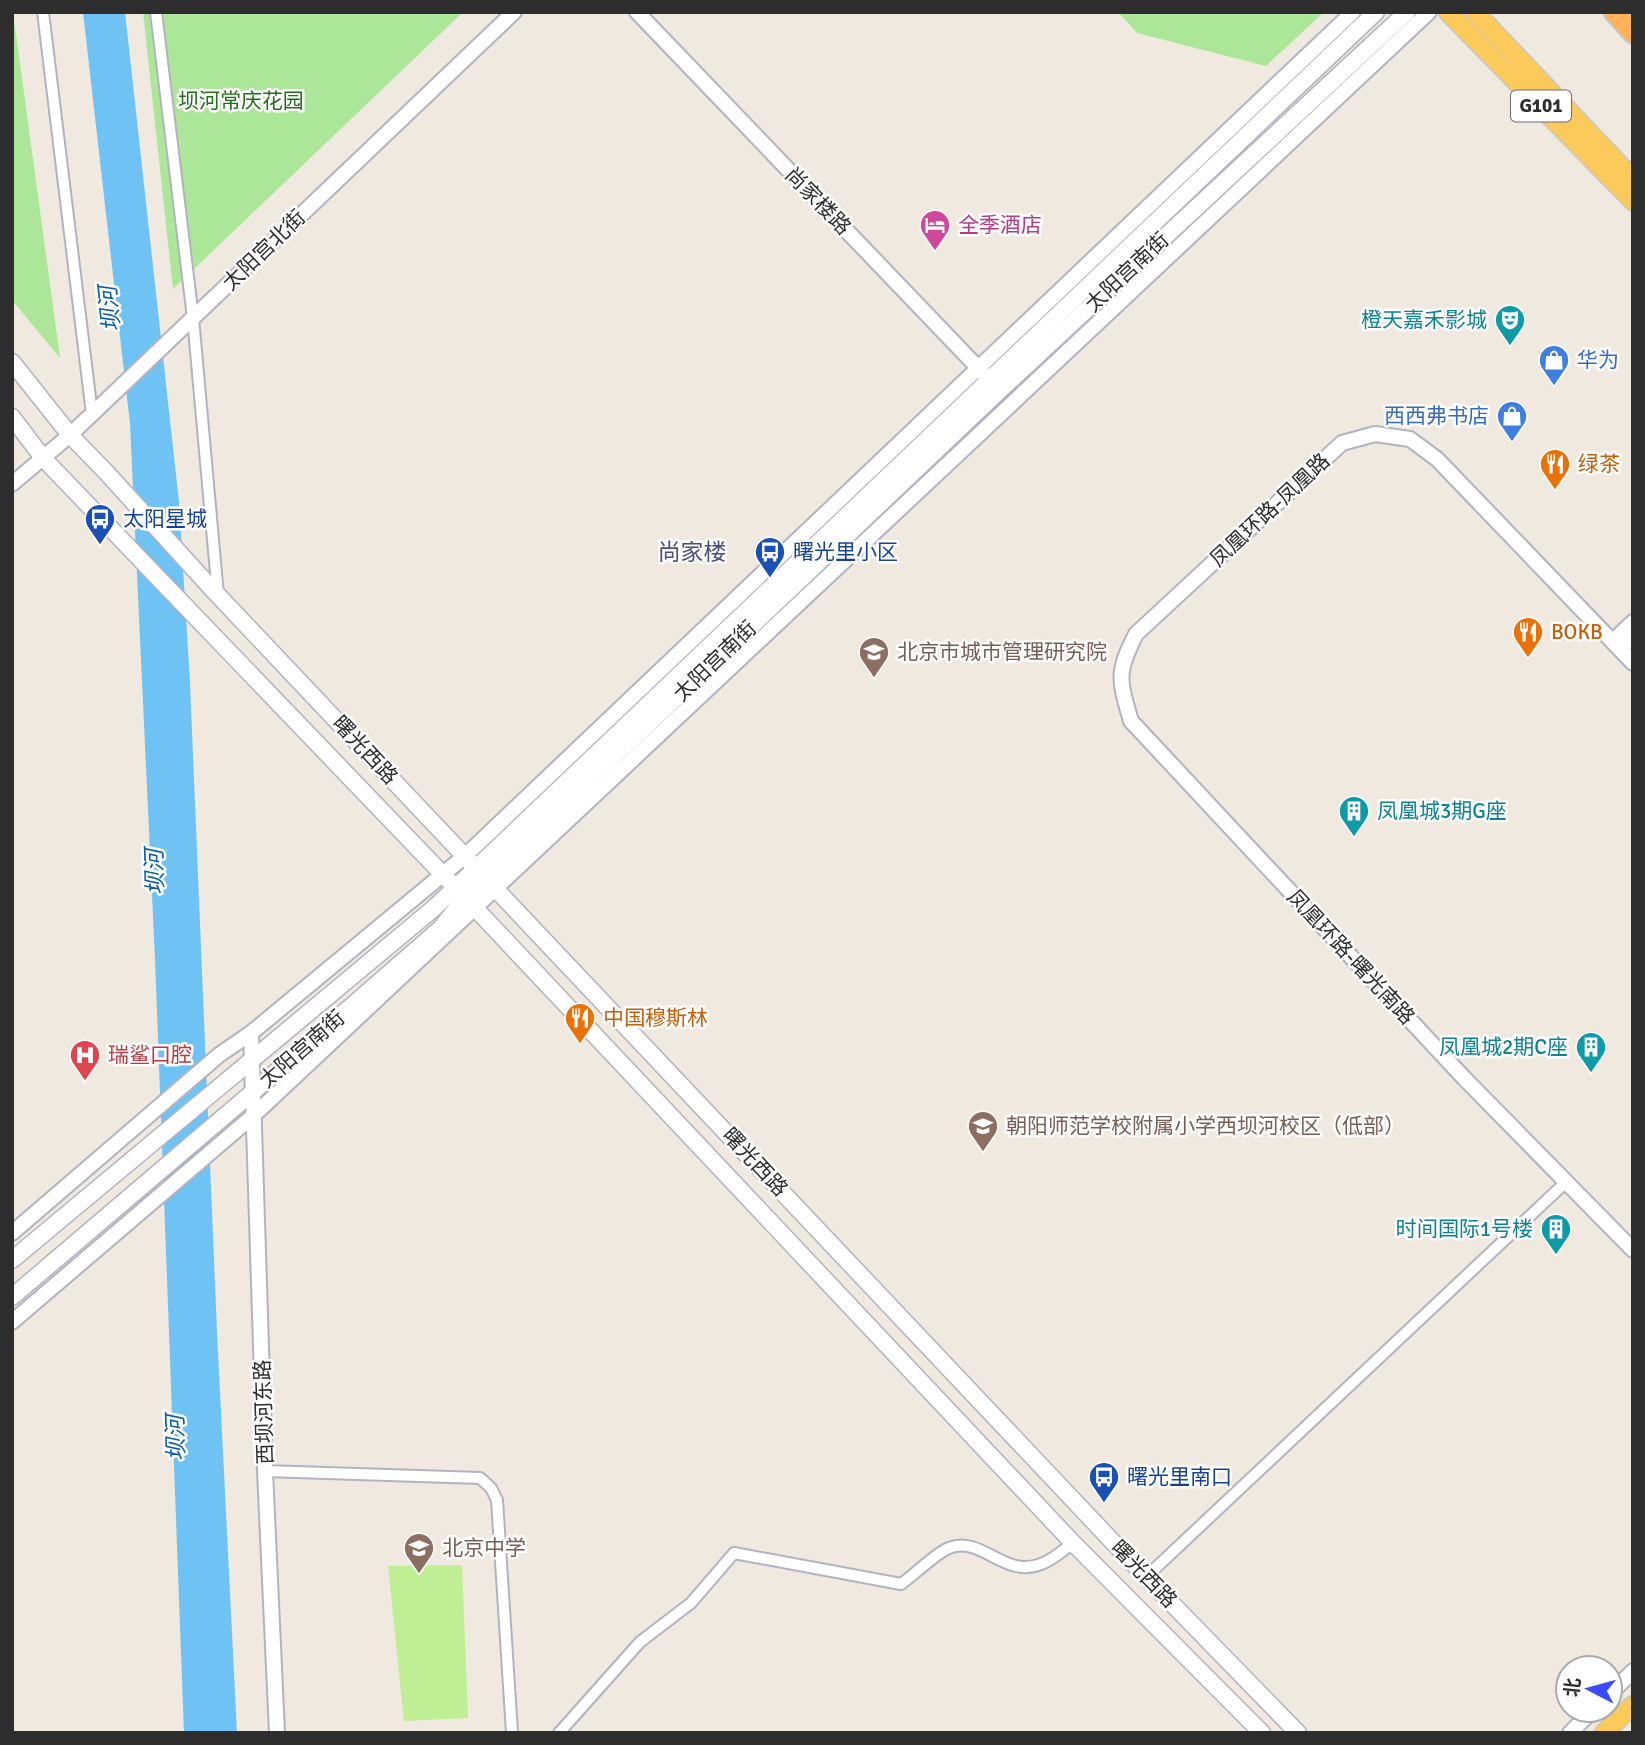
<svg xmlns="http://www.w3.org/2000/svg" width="1645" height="1745" font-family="Signika,'Noto Sans SC',sans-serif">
	<rect width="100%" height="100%" fill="#efe9df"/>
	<!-- green -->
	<g fill="#ace799">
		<polygon points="12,12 13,12 60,358 12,300"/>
		<polygon points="143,12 463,12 173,289"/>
		<polygon points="1118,12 1324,12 1266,66 1137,33"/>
	</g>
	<!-- pitch -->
	<polygon fill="#bfee95" points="462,1565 468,1718 404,1721 388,1566"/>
	<!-- water -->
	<polygon fill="#6ec3f4" points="83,12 125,12 179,502 190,683 217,1332 237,1733 184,1733 155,959 130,424"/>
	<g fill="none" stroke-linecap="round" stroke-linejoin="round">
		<!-- minor casing -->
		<g stroke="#b3b3c0" stroke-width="14">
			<g id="minor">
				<polyline points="43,12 92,414"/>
				<polyline points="156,12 193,318 218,595"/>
				<polyline points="265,1471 480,1478 491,1488 497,1500 512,1733"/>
				<polyline points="1146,1577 1566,1182"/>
				<path d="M559,1733L640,1642L691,1603L734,1553L901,1584C913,1576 937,1552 949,1548C982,1535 1004,1579 1041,1564C1053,1560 1063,1550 1073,1543"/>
			</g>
		</g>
		<!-- tertiary casing -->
		<g stroke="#b3b3c0" stroke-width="18">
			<g id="tertiary">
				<polyline points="637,12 984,374"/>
				<polyline points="12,484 70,435 514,12"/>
				<polyline points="1613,641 1633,622"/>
				<polyline points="1620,649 1633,638"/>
				<path d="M1633,663L1437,459L1410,439L1375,434L1342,443L1136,634C1116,673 1119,680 1131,721L1464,1078L1633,1250"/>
				<polyline points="251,1033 265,1471 277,1733"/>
				<polyline points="12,1233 219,1055 251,1033 465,856 1353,12"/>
				<polyline points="12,1322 254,1115 1429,12"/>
				<polyline points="1610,1694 1633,1671"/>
				<polyline points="1570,1733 1593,1710"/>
			</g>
		</g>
		<!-- secondary casing -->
		<g stroke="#b3b3c0" stroke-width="19">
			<g id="secondary">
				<polyline points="12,362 70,435 106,472 213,590 1146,1577 1298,1733"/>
				<polyline points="12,417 43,458 475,908 1073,1543 1262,1733"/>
				<polyline points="12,1260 434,908 1376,12"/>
				<polyline points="12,1297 254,1091 441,928 465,898 999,391 1407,12"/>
			</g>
		</g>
		<!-- trunk casing -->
		<g stroke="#c8c8c8" stroke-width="21">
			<g id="trunk">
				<polyline points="1448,12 1633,201"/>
				<polyline points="1475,12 1633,179"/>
				<polyline points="1604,1733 1633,1705"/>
			</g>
		</g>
		<!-- motorway casing -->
		<g stroke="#c8c8c8" stroke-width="23">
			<polyline id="motorway" points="1614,12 1633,33"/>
		</g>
		<!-- minor -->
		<use href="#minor" stroke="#fff" stroke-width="10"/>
		<!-- tertiary -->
		<use href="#tertiary" stroke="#fff" stroke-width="14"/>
		<!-- secondary -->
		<use href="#secondary" stroke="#fff" stroke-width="16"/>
		<!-- trunk -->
		<use href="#trunk" stroke="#fbca5a" stroke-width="18"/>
		<!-- motorway -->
		<use href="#motorway" stroke="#ffb259" stroke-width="19"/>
	</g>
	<!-- icons -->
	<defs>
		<g id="hotel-pin" transform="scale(1.575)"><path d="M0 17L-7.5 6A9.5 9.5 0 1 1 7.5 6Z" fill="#d1479c" stroke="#fff"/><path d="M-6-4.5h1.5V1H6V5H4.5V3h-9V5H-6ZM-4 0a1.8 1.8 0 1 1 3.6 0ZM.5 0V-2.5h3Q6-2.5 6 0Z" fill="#fff"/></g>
		<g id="theatre-pin" transform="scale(1.575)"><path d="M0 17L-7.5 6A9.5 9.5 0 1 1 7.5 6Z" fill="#0f9aa8" stroke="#fff"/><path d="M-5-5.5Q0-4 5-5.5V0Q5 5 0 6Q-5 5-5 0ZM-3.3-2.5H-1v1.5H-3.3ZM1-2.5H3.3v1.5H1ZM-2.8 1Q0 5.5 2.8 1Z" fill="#fff"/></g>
		<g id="shop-pin" transform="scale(1.575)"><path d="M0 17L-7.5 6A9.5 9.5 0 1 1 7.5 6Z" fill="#3f7fe0" stroke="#fff"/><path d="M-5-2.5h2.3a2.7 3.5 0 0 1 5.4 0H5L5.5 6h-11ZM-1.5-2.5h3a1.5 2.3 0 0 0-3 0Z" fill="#fff"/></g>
		<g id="restaurant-pin" transform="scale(1.575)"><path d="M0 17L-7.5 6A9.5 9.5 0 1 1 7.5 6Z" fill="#e8710a" stroke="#fff"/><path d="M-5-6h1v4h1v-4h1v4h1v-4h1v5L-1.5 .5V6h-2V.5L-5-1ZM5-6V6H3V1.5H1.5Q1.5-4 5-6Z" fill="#fff"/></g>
		<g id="bus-pin" transform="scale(1.575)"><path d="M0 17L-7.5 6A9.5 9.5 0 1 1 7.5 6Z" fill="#1a4fb4" stroke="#fff"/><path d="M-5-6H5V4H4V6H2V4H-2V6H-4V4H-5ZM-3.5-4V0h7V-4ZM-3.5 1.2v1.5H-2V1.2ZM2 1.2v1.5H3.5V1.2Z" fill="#fff"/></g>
		<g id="university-pin" transform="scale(1.575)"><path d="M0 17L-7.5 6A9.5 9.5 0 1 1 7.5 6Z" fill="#8d6e63" stroke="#fff"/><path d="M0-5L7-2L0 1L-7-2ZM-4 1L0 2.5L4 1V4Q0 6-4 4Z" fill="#fff"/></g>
		<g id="building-pin" transform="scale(1.575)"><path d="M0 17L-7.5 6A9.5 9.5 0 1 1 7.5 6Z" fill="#0f9aa8" stroke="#fff"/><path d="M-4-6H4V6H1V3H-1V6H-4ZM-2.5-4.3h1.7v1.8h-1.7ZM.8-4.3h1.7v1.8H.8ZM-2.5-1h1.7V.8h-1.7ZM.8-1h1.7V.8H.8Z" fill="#fff"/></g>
		<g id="hospital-pin" transform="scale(1.575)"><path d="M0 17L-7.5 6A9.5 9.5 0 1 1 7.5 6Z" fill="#e0444e" stroke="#fff"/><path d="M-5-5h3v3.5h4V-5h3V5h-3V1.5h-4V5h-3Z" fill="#fff"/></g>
		<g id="school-pin" transform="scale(1.575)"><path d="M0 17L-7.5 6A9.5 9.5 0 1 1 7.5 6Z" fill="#8d6e63" stroke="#fff"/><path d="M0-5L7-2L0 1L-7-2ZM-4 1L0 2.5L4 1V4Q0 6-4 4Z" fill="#fff"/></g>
	</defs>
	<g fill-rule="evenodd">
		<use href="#hotel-pin" x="935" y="225"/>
		<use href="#theatre-pin" x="1510" y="320"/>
		<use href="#shop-pin" x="1554" y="360"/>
		<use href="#shop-pin" x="1512" y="416"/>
		<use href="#restaurant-pin" x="1555" y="464"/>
		<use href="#bus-pin" x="100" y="519"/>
		<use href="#bus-pin" x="770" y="552"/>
		<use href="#restaurant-pin" x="1528" y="632"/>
		<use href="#university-pin" x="874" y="652"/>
		<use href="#building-pin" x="1354" y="811"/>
		<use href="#restaurant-pin" x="580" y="1018"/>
		<use href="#building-pin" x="1591" y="1047"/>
		<use href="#hospital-pin" x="85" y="1055"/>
		<use href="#school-pin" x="983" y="1126"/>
		<use href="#building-pin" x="1556" y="1229"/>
		<use href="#bus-pin" x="1104" y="1477"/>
		<use href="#school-pin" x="419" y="1548"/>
	</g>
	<g text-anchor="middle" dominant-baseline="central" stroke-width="5" stroke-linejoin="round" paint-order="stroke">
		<!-- shield labels -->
		<rect fill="#fff" stroke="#6c6c6c" stroke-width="2" x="1511" y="90.5" width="60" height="31" rx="5"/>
		<g font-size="19" font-weight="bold" fill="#2d2d2d">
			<text x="1541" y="106">G101</text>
		</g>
		<!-- park labels -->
		<g font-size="21" fill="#216f18" stroke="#fff">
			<text x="241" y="101">坝河常庆花园</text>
		</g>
		<!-- street labels -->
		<g font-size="21" fill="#2d2d2d" stroke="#fff">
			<text transform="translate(818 201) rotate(46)">尚家楼路</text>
			<text transform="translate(264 250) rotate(-44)">太阳宫北街</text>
			<text transform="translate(1127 272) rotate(-43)">太阳宫南街</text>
			<text transform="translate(1270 510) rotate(-43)">凤凰环路-凤凰路</text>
			<text transform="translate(715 661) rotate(-44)">太阳宫南街</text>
			<text transform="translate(365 750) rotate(47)">曙光西路</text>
			<text transform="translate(1351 957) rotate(47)">凤凰环路-曙光南路</text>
			<text transform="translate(302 1049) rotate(-41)">太阳宫南街</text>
			<text transform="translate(755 1162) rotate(47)">曙光西路</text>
			<text transform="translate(264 1412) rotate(-92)">西坝河东路</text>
			<text transform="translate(1144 1574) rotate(46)">曙光西路</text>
		</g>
		<!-- hotel labels -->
		<g font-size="21" fill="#b23c85" stroke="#fff" text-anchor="start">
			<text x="958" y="225">全季酒店</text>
		</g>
		<!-- culture labels -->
		<g font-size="21" fill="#0d838f" stroke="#fff" text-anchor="end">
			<text x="1487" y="320">橙天嘉禾影城</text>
			<text x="1377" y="811" text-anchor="start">凤凰城3期G座</text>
			<text x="1568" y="1047">凤凰城2期C座</text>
			<text x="1533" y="1229">时间国际1号楼</text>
		</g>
		<!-- shop labels -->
		<g font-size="21" fill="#366cbe" stroke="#fff" text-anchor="start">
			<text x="1577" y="360">华为</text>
			<text x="1489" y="416" text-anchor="end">西西弗书店</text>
		</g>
		<!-- food labels -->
		<g font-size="21" fill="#c56008" stroke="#fff" text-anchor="start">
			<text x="1578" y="464">绿茶</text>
			<text x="1551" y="632">BOKB</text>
			<text x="603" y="1018">中国穆斯林</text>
		</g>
		<!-- transit labels -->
		<g font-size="21" fill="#164399" stroke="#fff" text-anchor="start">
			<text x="123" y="519">太阳星城</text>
			<text x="793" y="552">曙光里小区</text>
			<text x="1127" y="1477">曙光里南口</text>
		</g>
		<!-- education labels -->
		<g font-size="21" fill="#785e54" stroke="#fff" text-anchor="start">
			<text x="897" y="652">北京市城市管理研究院</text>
			<text x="1006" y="1126">朝阳师范学校附属小学西坝河校区（低部）</text>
			<text x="442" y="1548">北京中学</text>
		</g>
		<!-- health labels -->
		<g font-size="21" fill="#be3a42" stroke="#fff" text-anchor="start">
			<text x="108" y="1055">瑞鲨口腔</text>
		</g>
		<!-- water labels -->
		<g font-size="23" font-style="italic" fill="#085fa5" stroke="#fff">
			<text transform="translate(110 309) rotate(-96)">坝河</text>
			<text transform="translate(155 872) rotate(-92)">坝河</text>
			<text transform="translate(176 1438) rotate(-92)">坝河</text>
		</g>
		<!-- neighbourhood labels -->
		<g font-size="23" fill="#4a4e80" stroke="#fff">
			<text x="692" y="552">尚家楼</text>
		</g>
	</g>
	<!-- border -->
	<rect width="1645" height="1745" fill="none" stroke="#2d2d2d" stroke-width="28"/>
	<!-- north arrow -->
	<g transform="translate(1589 1689) rotate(276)"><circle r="33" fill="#ffffff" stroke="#ababab" stroke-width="2"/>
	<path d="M0-5L12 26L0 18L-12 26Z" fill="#3b4cff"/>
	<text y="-10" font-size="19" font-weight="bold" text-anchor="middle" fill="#2d2d2d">北</text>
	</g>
</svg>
